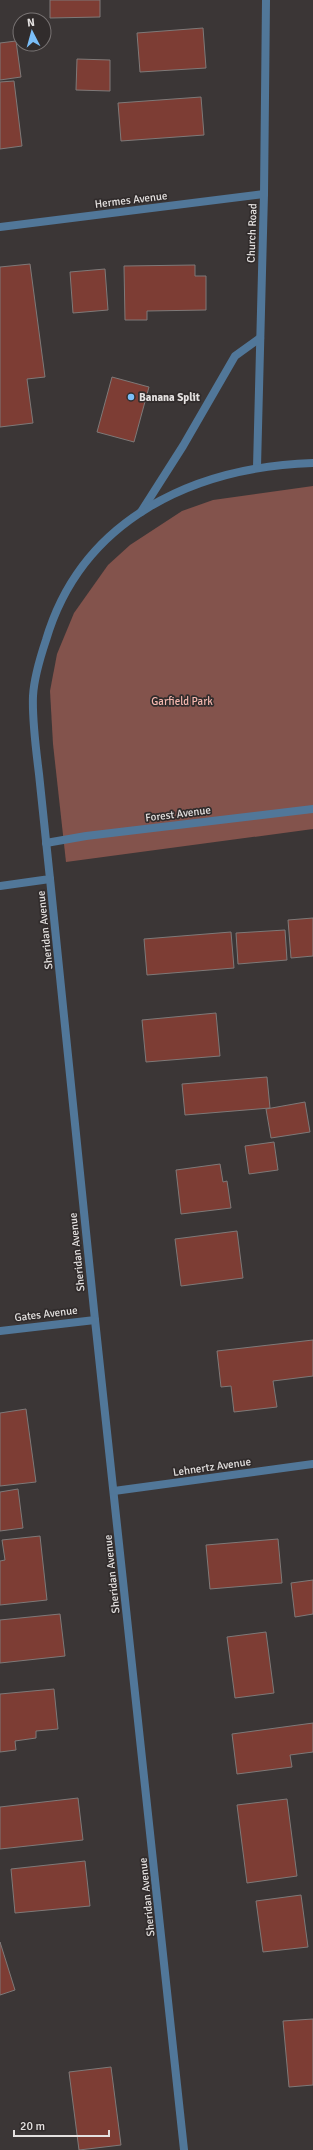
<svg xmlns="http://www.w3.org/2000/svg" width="313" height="2150" font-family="Signika,sans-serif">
	<rect width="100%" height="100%" fill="#3b3636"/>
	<!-- green -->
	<polygon fill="#83534c" points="313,486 313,829 66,862 53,744 50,691 57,654 74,613 108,565 130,545 182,511 213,500"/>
	<!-- building -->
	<g fill="#7d3d34" stroke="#7e7978">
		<polygon points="50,0 100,0 100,17 50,18"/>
		<polygon points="203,28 206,68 140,72 137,33"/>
		<polygon points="16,41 21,77 0,80 0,43"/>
		<polygon points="77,59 110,60 110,91 76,90"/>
		<polygon points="14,81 22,146 0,149 0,82"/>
		<polygon points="201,97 204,135 121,141 118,103"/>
		<polygon points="30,264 45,377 27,379 33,423 0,427 0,267"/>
		<polygon points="195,265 195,276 206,276 206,310 147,311 147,320 125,320 124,266"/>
		<polygon points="105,269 108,310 73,313 70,272"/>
		<polygon points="112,377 149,387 134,442 97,432"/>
		<polygon points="313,918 313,956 291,958 288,920"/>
		<polygon points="285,930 287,960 238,964 236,933"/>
		<polygon points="231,932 234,968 147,975 144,939"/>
		<polygon points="216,1013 220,1056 146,1062 142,1020"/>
		<polygon points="267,1077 270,1108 185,1115 182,1084"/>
		<polygon points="305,1102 310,1132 271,1138 266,1109"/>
		<polygon points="274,1142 278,1170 249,1174 245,1146"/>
		<polygon points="220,1164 223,1182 227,1181 231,1208 181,1214 176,1170"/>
		<polygon points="237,1231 243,1278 181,1286 175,1239"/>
		<polygon points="313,1340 313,1376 273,1381 277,1407 234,1412 231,1386 221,1387 217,1351"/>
		<polygon points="26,1409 36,1482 0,1486 0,1413"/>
		<polygon points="18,1489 23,1528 0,1531 0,1492"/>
		<polygon points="40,1536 47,1600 0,1605 0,1561 5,1560 2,1540"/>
		<polygon points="278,1539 282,1583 210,1589 206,1545"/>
		<polygon points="313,1580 313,1614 295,1617 291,1583"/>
		<polygon points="60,1614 65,1656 0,1663 0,1620"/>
		<polygon points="266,1632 274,1693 235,1698 227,1637"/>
		<polygon points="54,1689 58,1729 36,1731 36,1738 15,1741 16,1750 0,1752 0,1694"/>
		<polygon points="313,1723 313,1752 290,1755 292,1767 237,1774 232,1734"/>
		<polygon points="78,1798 83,1840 0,1849 0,1807"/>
		<polygon points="287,1799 297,1876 247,1883 237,1805"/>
		<polygon points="85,1861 90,1906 15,1913 11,1869"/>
		<polygon points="301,1895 308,1947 263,1952 256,1901"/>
		<polygon points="0,1942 15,1990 0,1995"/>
		<polygon points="313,2019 313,2085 289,2087 283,2021"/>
		<polygon points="111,2067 121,2145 79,2150 69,2072"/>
	</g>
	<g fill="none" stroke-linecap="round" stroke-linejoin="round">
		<!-- service -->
		<polyline stroke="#517799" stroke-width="8" points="141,512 183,446 235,356 260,338"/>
		<!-- minor -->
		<g stroke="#517799" stroke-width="8">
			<polyline points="0,227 264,194"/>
			<polyline points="46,843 86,836 313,809"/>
			<polyline points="50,879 95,1320 184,2150"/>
			<polyline points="0,1331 95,1320"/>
			<polyline points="114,1491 313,1464"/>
		</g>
		<!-- tertiary -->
		<g stroke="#517799" stroke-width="8">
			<polyline points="257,467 264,194 266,0"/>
			<path d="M0,886L50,879C46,844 43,809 39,774C36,749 32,721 33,696C34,677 40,658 46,640C82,518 195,467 313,463"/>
		</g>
	</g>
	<!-- markers -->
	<circle fill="#7abef8" stroke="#312c2c" stroke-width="1.5" cx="131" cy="397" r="4"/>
	<g text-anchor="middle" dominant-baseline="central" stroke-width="3.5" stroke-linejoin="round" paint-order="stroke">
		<!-- street labels -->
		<g font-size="11" fill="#e4e1e0" stroke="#312c2c">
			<text transform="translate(131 200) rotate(-7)">Hermes Avenue</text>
			<text transform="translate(252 233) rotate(-88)">Church Road</text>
			<text transform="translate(178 814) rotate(-7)">Forest Avenue</text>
			<text transform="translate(45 930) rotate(-96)">Sheridan Avenue</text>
			<text transform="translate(77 1252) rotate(-96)">Sheridan Avenue</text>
			<text transform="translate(46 1314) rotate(-7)">Gates Avenue</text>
			<text transform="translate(212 1467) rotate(-8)">Lehnertz Avenue</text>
			<text transform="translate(112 1574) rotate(-96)">Sheridan Avenue</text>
			<text transform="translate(147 1897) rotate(-96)">Sheridan Avenue</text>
		</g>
		<!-- poi labels -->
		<g font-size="11" font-weight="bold" fill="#e4e1e0" stroke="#312c2c" text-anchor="start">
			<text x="139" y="397">Banana Split</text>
		</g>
		<!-- park labels -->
		<g font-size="11" fill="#f5b8af" stroke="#312c2c">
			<text x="182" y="701">Garfield Park</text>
		</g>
	</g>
	<!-- north arrow -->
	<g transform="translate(32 32) rotate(354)"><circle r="19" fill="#312c2c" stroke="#797474"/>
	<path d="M0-3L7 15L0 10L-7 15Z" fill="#7abef8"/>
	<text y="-6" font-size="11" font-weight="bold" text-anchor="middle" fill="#e4e1e0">N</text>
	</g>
	<!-- scale -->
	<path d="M14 2130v6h95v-6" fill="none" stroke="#e4e1e0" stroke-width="2"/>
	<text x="20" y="2130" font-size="12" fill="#e4e1e0" stroke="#312c2c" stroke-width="3" paint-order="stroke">20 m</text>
</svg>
